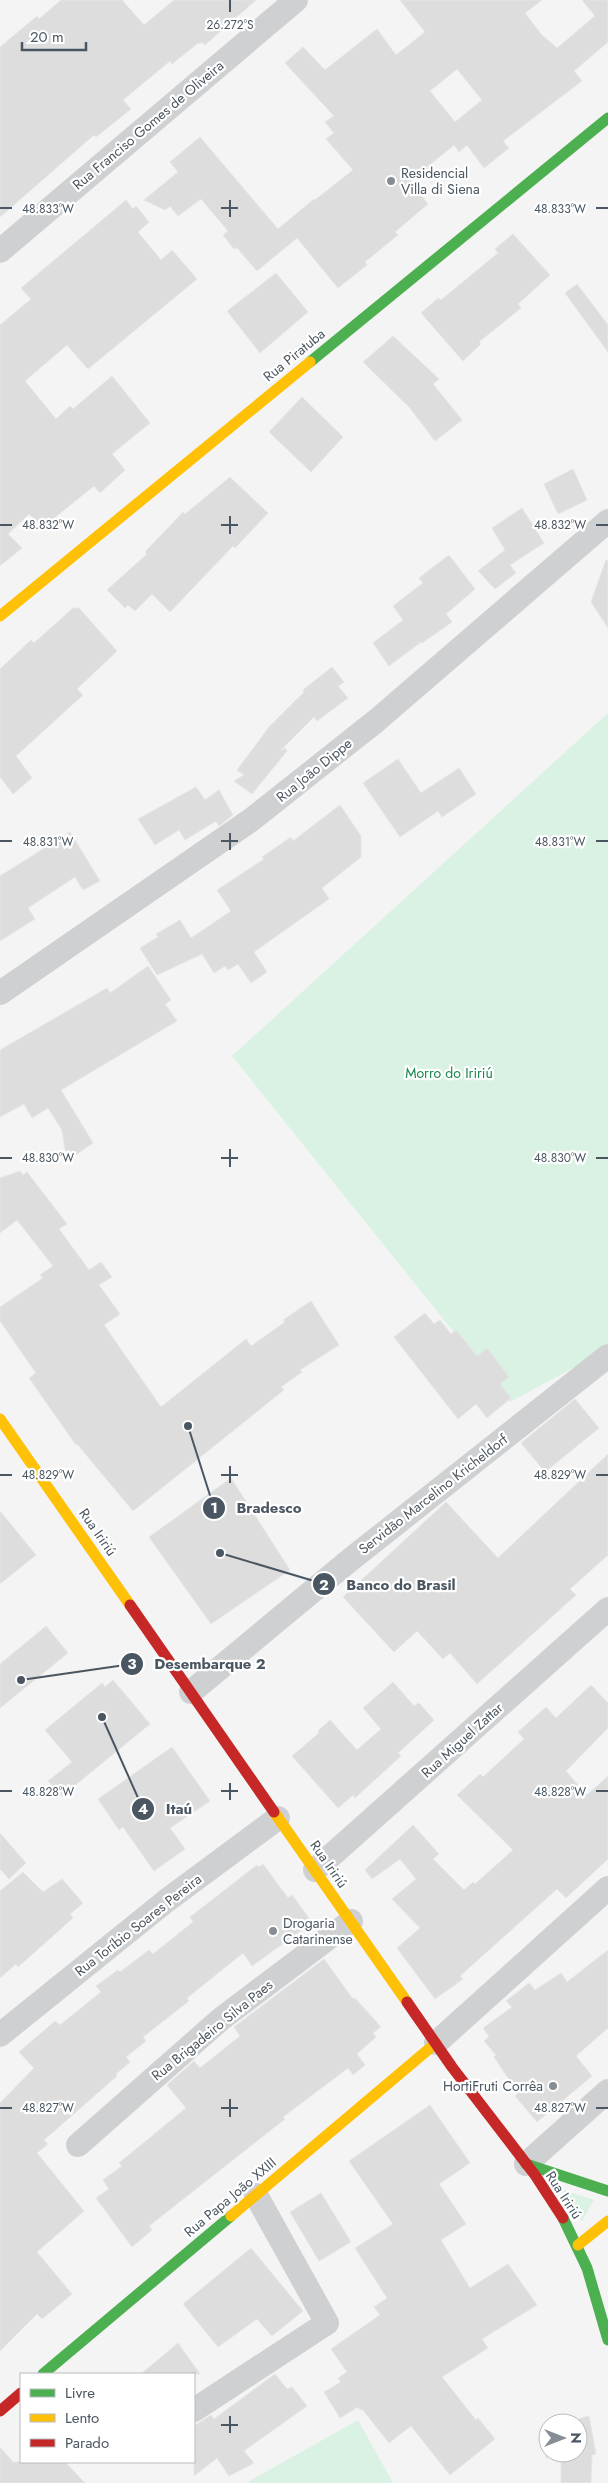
<svg xmlns="http://www.w3.org/2000/svg" width="608" height="2483" font-family="Jost,sans-serif">
	<rect width="100%" height="100%" fill="#f4f4f4"/>
	<!-- green -->
	<g fill="#d9f2e3">
		<polygon points="608,713 608,1349 510,1402 232,1056"/>
		<polygon points="560,2189 594,2200 582,2221"/>
		<polygon points="358,2420 393,2483 246,2483"/>
	</g>
	<!-- building -->
	<g fill="#ddddde" stroke="#e5e6e7" fill-rule="evenodd">
		<polygon points="61,0 122,0 144,25 174,0 256,0 205,45 202,42 199,44 198,43 172,64 170,61 123,100 131,109 96,137 94,135 0,217 0,47 37,16 39,19"/>
		<path d="M400,0H542L525,13L541,34L557,48L595,16L582,0H608V42L574,71L582,81L503,141L509,148L484,168L467,145L459,152L454,145L410,181L428,204L395,232L398,235L365,262L367,265L338,288L297,238L257,271L237,248L234,249L223,235L228,231L201,199L178,216L170,206L165,210L144,200L178,172L170,162L200,137L278,229L314,199L315,200L353,170L326,139L334,133L325,122L334,116L285,63L303,47L325,70L377,29L396,55L425,32ZM457,69L482,100L455,122L430,91Z"/>
		<polygon points="126,200 133,209 136,206 149,222 138,232 161,260 172,250 197,279 88,369 67,345 25,381 56,419 70,406 73,409 112,376 150,423 112,454 125,470 100,493 94,486 43,527 29,514 8,534 22,548 0,566 0,325 31,299 21,288"/>
		<polygon points="513,234 550,275 518,304 521,308 479,342 481,344 463,361 421,313 438,298 441,300 498,253 495,249"/>
		<polygon points="276,273 308,312 260,353 227,311"/>
		<polygon points="577,284 608,325 608,352 565,293"/>
		<polygon points="393,336 439,379 433,384 462,420 435,441 410,408 363,362"/>
		<polygon points="302,397 343,437 311,472 269,432"/>
		<polygon points="573,469 587,500 558,514 544,484"/>
		<polygon points="230,477 268,513 235,548 233,546 170,612 152,594 135,611 128,605 125,608 107,590 147,554 145,552 183,512 185,514"/>
		<polygon points="522,508 544,543 510,565 516,573 495,589 478,571 505,550 492,528"/>
		<polygon points="449,555 475,589 446,614 452,622 422,643 421,642 389,666 373,643 403,620 393,606 423,583 419,578"/>
		<polygon points="606,560 608,560 608,628 591,602"/>
		<polygon points="73,608 79,608 117,651 77,689 83,695 16,756 32,778 13,794 0,777 0,669 31,640 34,643"/>
		<polygon points="332,667 344,682 338,686 348,698 317,721 314,717 280,751 285,748 287,751 252,794 234,781 244,775 237,770 269,727 304,692 303,690"/>
		<polygon points="398,759 421,793 459,768 476,794 442,817 438,811 400,837 363,783"/>
		<polygon points="196,787 205,800 219,790 233,815 219,826 216,821 185,840 179,830 155,845 138,819"/>
		<polygon points="340,805 361,836 361,857 322,888 329,899 254,952 267,972 251,983 238,964 228,970 225,966 214,973 202,954 157,975 140,948 158,937 156,934 180,920 191,938 231,911 217,890 264,859 262,857 291,837 293,841"/>
		<polygon points="70,832 100,881 83,890 75,877 28,908 35,919 0,941 0,876"/>
		<polygon points="148,966 171,1000 165,1004 177,1021 61,1090 93,1143 67,1161 62,1130 48,1108 32,1118 24,1104 0,1117 0,1050 107,988 110,993"/>
		<polygon points="20,1171 23,1175 27,1172 67,1224 59,1229 89,1270 101,1262 112,1277 99,1285 120,1314 104,1325 161,1407 246,1339 251,1346 285,1322 283,1320 311,1301 339,1345 300,1370 302,1372 281,1387 284,1390 133,1511 77,1444 76,1445 29,1378 36,1373 0,1321 0,1307 43,1278 40,1275 53,1266 17,1220 0,1233 0,1178"/>
		<polygon points="425,1313 434,1324 440,1320 451,1334 456,1330 477,1356 487,1348 509,1377 500,1384 511,1398 487,1418 476,1404 458,1419 394,1337"/>
		<polygon points="575,1399 599,1428 545,1472 521,1443"/>
		<polygon points="608,1454 608,1555 570,1589 576,1595 477,1684 450,1653 443,1659 417,1631 394,1652 343,1597 446,1502 498,1558"/>
		<polygon points="231,1478 290,1570 211,1624 149,1537"/>
		<polygon points="0,1511 36,1555 0,1584"/>
		<polygon points="46,1626 68,1653 0,1708 0,1664"/>
		<polygon points="113,1680 150,1724 62,1796 48,1781 72,1762 45,1730 102,1683 105,1687"/>
		<polygon points="393,1682 414,1706 419,1703 434,1720 398,1753 401,1756 355,1798 353,1795 338,1808 292,1756 319,1733 318,1731 330,1720 357,1750 381,1729 363,1708"/>
		<polygon points="591,1685 608,1703 608,1728 566,1771 587,1795 608,1776 608,1859 566,1898 557,1889 460,1976 463,1979 435,1999 397,1948 420,1928 392,1899 416,1879 400,1859 372,1879 365,1870 413,1825 439,1854 433,1859 464,1890 473,1882 475,1884 513,1850 457,1795 480,1774 483,1777 524,1739 518,1732 546,1707 556,1718"/>
		<polygon points="172,1747 210,1801 170,1828 185,1849 154,1871 123,1827 119,1830 98,1799"/>
		<polygon points="0,1833 26,1863 9,1879 0,1869"/>
		<polygon points="263,1864 288,1898 292,1895 309,1918 309,1925 252,1966 243,1953 187,1998 189,2001 143,2037 146,2041 126,2057 130,2062 116,2074 117,2076 44,2140 48,2144 37,2153 84,2211 37,2252 72,2294 42,2319 37,2314 0,2351 0,2103 34,2068 19,2052 55,2021 60,2025 101,1992 96,1986 118,1970 120,1972 149,1950 153,1954 193,1922 190,1917 257,1865 259,1867"/>
		<polygon points="23,1872 43,1892 62,1879 83,1903 70,1914 73,1918 18,1967 16,1964 0,1978 0,1891"/>
		<polygon points="608,1950 608,2028 576,2056 592,2076 537,2122 515,2096 518,2093 494,2057 496,2055 484,2041 489,2037 483,2028 512,2007 506,2001 529,1983 535,1990 561,1973 567,1982"/>
		<polygon points="324,1959 353,1999 355,1998 381,2027 373,2033 376,2037 357,2054 365,2065 353,2075 348,2068 283,2117 285,2119 149,2226 152,2230 132,2247 96,2198 109,2189 103,2180 122,2166 119,2163 186,2108 167,2085 194,2061 200,2068 240,2036 234,2027"/>
		<polygon points="430,2105 470,2163 439,2184 466,2224 441,2240 470,2288 508,2264 537,2305 482,2339 488,2348 442,2377 476,2420 478,2418 495,2439 450,2475 411,2426 389,2443 362,2409 360,2410 358,2407 340,2418 324,2392 341,2382 338,2378 347,2372 331,2349 380,2315 374,2307 387,2298 355,2248 393,2224 349,2161"/>
		<polygon points="321,2193 351,2242 319,2261 290,2212"/>
		<polygon points="251,2248 303,2311 272,2336 257,2319 218,2347 183,2304"/>
		<polygon points="178,2343 200,2374 141,2374"/>
		<polygon points="275,2374 287,2389 292,2387 307,2406 244,2451 254,2463 229,2476 217,2458 194,2476 194,2426 211,2415 214,2419"/>
		<polygon points="589,2416 596,2454 592,2455 591,2483 561,2483 561,2459 552,2460 552,2457 546,2458 542,2430 548,2428 548,2453 578,2453 578,2423 565,2423"/>
		<polygon points="0,2447 13,2462 65,2462 85,2483 0,2483"/>
	</g>
	<g fill="none" stroke-linecap="round" stroke-linejoin="round">
		<!-- street -->
		<g stroke="#ced0d2" stroke-width="24">
			<polyline points="0,251 296,0"/>
			<polyline points="0,993 251,820 376,721 608,521"/>
			<polyline points="191,1692 350,1560 608,1356"/>
			<polyline points="315,1870 608,1609"/>
			<polyline points="0,2035 166,1901 278,1818"/>
			<polyline points="436,2043 608,1888"/>
			<polyline points="78,2145 221,2019 351,1921"/>
			<polyline points="526,2164 608,2091"/>
			<polyline points="194,2410 327,2323 256,2195"/>
		</g>
		<!-- fast -->
		<g stroke="#4caf50" stroke-width="11">
			<polyline points="310,362 608,118"/>
			<polyline points="526,2164 608,2191"/>
			<polyline points="563,2218 587,2268 608,2340"/>
			<polyline points="43,2374 231,2216"/>
		</g>
		<!-- slow -->
		<g stroke="#ffc107" stroke-width="11">
			<polyline points="0,616 310,362"/>
			<polyline points="0,1419 130,1605"/>
			<polyline points="274,1812 407,2002"/>
			<polyline points="231,2216 436,2043"/>
			<polyline points="578,2245 608,2221"/>
		</g>
		<!-- jam -->
		<g stroke="#c62828" stroke-width="11">
			<polyline points="130,1605 274,1812"/>
			<polyline points="407,2002 452,2067 535,2175 563,2218"/>
			<polyline points="0,2411 21,2393"/>
		</g>
	</g>
	<!-- ticks -->
	<path fill="none" stroke="#4a5661" stroke-width="2" d="M230,0V12M230,200V217M0,208H12M221,208H238M596,208H608M230,516V534M0,525H12M221,525H238M596,525H608M230,833V850M0,841H12M221,841H238M596,841H608M230,1149V1167M0,1158H12M221,1158H238M596,1158H608M230,1466V1483M0,1475H12M221,1475H238M596,1475H608M230,1783V1800M0,1791H12M221,1791H238M596,1791H608M230,2099V2117M0,2108H12M221,2108H238M596,2108H608M230,2416V2433M221,2425H238"/>
	<!-- markers -->
	<g fill="#868d94" stroke="#fff" stroke-width="2">
		<circle cx="391" cy="181" r="5"/>
		<circle cx="273" cy="1931" r="5"/>
		<circle cx="553" cy="2086" r="5"/>
	</g>
	<g text-anchor="middle" dominant-baseline="central" stroke-width="4.5" stroke-linejoin="round" paint-order="stroke">
		<!-- street labels -->
		<g font-size="14" fill="#4a5661" stroke="#fff">
			<text transform="translate(148 125) rotate(-40)">Rua Franciso Gomes de Oliveira</text>
			<text transform="translate(294 355) rotate(-39)">Rua Piratuba</text>
			<text transform="translate(314 770) rotate(-39)">Rua João Dippe</text>
			<text transform="translate(433 1494) rotate(-38)">Servidão Marcelino Kricheldorf</text>
			<text transform="translate(98 1532) rotate(55)">Rua Iririú</text>
			<text transform="translate(462 1740) rotate(-42)">Rua Miguel Zattar</text>
			<text transform="translate(329 1864) rotate(55)">Rua Iririú</text>
			<text transform="translate(138 1925) rotate(-38)">Rua Toríbio Soares Pereira</text>
			<text transform="translate(212 2030) rotate(-39)">Rua Brigadeiro Silva Paes</text>
			<text transform="translate(564 2195) rotate(57)">Rua Iririú</text>
			<text transform="translate(230 2197) rotate(-40)">Rua Papa João XXIII</text>
		</g>
		<!-- poi labels -->
		<g font-size="14" fill="#4a5661" stroke="#fff" text-anchor="start">
			<text x="401" y="173">Residencial<tspan x="401" dy="16">Villa di Siena</tspan></text>
			<text x="283" y="1923">Drogaria<tspan x="283" dy="16">Catarinense</tspan></text>
			<text x="543" y="2086" text-anchor="end">HortiFruti Corrêa</text>
		</g>
		<!-- park labels -->
		<g font-size="14" fill="#17864f" stroke="#fff">
			<text x="449" y="1073">Morro do Iririú</text>
		</g>
	</g>
	<g font-size="12" text-anchor="middle" fill="#4a5661" stroke="#fff" stroke-width="4.5" stroke-linejoin="round" paint-order="stroke">
		<text x="230" y="29">26.272°S</text>
		<text x="560" y="213">48.833°W</text>
		<text x="48" y="213">48.833°W</text>
		<text x="560" y="529">48.832°W</text>
		<text x="48" y="529">48.832°W</text>
		<text x="48" y="846">48.831°W</text>
		<text x="560" y="846">48.831°W</text>
		<text x="560" y="1162">48.830°W</text>
		<text x="48" y="1162">48.830°W</text>
		<text x="48" y="1479">48.829°W</text>
		<text x="560" y="1479">48.829°W</text>
		<text x="48" y="1796">48.828°W</text>
		<text x="560" y="1796">48.828°W</text>
		<text x="48" y="2112">48.827°W</text>
		<text x="560" y="2112">48.827°W</text>
	</g>
	<!-- callouts -->
	<path fill="none" stroke="#4a5661" stroke-width="2" d="M188 1426L214 1508M220 1553L324 1584M21 1680L132 1664M102 1717L143 1809"/>
	<g fill="#4a5661" stroke="#fff" stroke-width="2">
		<circle cx="188" cy="1426" r="5"/>
		<circle cx="220" cy="1553" r="5"/>
		<circle cx="21" cy="1680" r="5"/>
		<circle cx="102" cy="1717" r="5"/>
		<circle cx="214" cy="1508" r="12"/>
		<circle cx="324" cy="1584" r="12"/>
		<circle cx="132" cy="1664" r="12"/>
		<circle cx="143" cy="1809" r="12"/>
	</g>
	<g font-size="15" text-anchor="middle" font-weight="bold" fill="#fff">
		<text x="214" y="1513">1</text>
		<text x="324" y="1590">2</text>
		<text x="132" y="1669">3</text>
		<text x="143" y="1814">4</text>
	</g>
	<g font-size="15" text-anchor="middle" font-weight="bold" fill="#4a5661" stroke="#fff" stroke-width="4.5" stroke-linejoin="round" paint-order="stroke">
		<text x="269" y="1513">Bradesco</text>
		<text x="401" y="1590">Banco do Brasil</text>
		<text x="210" y="1669">Desembarque 2</text>
		<text x="179" y="1814">Itaú</text>
	</g>
	<!-- legend -->
	<rect x="20" y="2373" width="175" height="90" fill="#ffffff" stroke="#b7bbc0"/>
	<rect x="30" y="2389" width="25" height="8" fill="#4caf50" stroke="#b7bbc0"/>
	<text x="65" y="2398" font-size="15" fill="#4a5661">Livre</text>
	<rect x="30" y="2414" width="25" height="8" fill="#ffc107" stroke="#b7bbc0"/>
	<text x="65" y="2423" font-size="15" fill="#4a5661">Lento</text>
	<rect x="30" y="2439" width="25" height="8" fill="#c62828" stroke="#b7bbc0"/>
	<text x="65" y="2448" font-size="15" fill="#4a5661">Parado</text>
	<!-- north arrow -->
	<g transform="translate(563 2438) rotate(90)"><circle r="24" fill="#ffffff" stroke="#b7bbc0"/>
	<path d="M0-4L9 19L0 12L-9 19Z" fill="#868d94"/>
	<text y="-8" font-size="14" font-weight="bold" text-anchor="middle" fill="#4a5661">N</text>
	</g>
	<!-- scale -->
	<path d="M22 42v8h64v-8" fill="none" stroke="#4a5661" stroke-width="2.5"/>
	<text x="30" y="42" font-size="15" fill="#4a5661" stroke="#ffffff" stroke-width="4" paint-order="stroke">20 m</text>
</svg>
